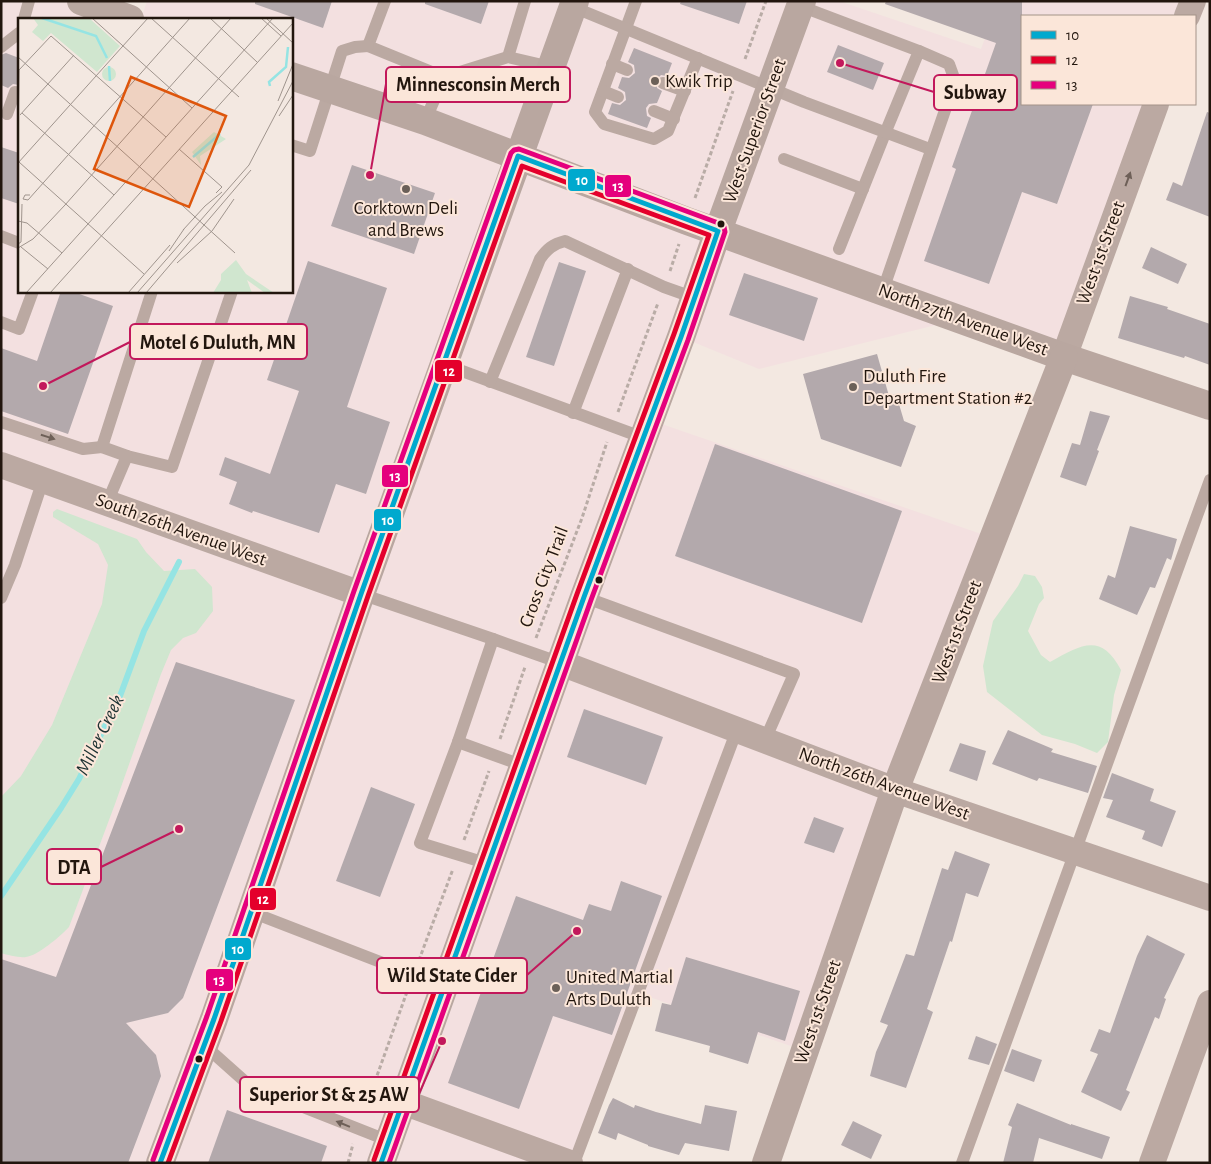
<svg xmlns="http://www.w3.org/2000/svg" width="1211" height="1164" font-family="'Alegreya Sans',sans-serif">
	<rect width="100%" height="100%" fill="#f3e8e1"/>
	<!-- commercial -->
	<polygon fill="#f3e0e0" points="1,1 81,1 130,19 19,19 19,291 291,291 291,19 141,19 147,1 839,1 981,49 999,1 1193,1 1187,16 1022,16 1022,104 1156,104 1064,357 960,319 759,369 681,337 650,420 993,538 805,1051 638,993 574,1163 1,1163"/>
	<!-- green -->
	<g fill="#d0e6cf">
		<path d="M57,509L137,539L146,552L164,571L195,569L212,587L213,611L196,633L183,638L171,650L161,674L115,804L69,927C61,936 37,956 26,957C19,958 8,955 1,953V797L21,776L52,725L102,604L108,565L98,544L53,517V512Z"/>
		<path d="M1024,574L1035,576L1042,587L1044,598L1039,604L1028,631L1041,655L1050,662C1081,645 1101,632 1121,670L1114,695L1108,742L1097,753L1075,744L1042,735L987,692L983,666L993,621L1018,586Z"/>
	</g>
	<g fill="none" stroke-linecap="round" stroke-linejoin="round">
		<!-- stream -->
		<polyline stroke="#95e4e3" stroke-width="6" points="1,896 61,808 79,779 120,696 144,631 179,562"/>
	</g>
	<!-- building -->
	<g fill="#b3a9ac">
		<polygon points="255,1 332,1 323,28 255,4"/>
		<polygon points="425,1 489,1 481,24 425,4"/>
		<polygon points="681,1 747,1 739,24 680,4"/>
		<polygon points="886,1 1022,1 1022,104 1093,104 1057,204 1022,192 989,284 924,261 956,169 952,167 996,43 885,4"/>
		<polygon points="838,45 884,63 873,90 827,72"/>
		<polygon points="634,48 672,63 667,76 661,75 656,80 657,88 662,91 657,103 649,104 646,108 647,116 651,118 647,128 608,114 612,103 620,105 626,100 625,92 618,88 622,77 629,78 635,73 634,65 628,62"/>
		<polygon points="6,53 19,58 19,85 13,84 8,88 1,85 1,55"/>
		<polygon points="1207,112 1210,113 1210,217 1166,200 1173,182 1182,186"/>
		<polygon points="1,147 19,153 19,204 1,198"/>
		<polygon points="352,165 435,193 414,254 331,226"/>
		<polygon points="1151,247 1187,264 1178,284 1142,268"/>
		<polygon points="308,261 387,288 347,407 390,422 366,494 336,484 319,533 253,511 252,513 229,504 237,482 219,475 225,457 270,474 299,391 267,380"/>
		<polygon points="559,262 586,271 554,366 526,357"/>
		<polygon points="744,273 818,298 804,341 729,315"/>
		<polygon points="61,291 71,291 113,306 68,434 1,411 1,348 37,361"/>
		<polygon points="1130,296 1168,307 1167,309 1210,324 1210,365 1185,356 1184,358 1118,338"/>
		<polygon points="877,354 889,396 896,394 904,421 916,426 901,467 821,439 803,374"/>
		<polygon points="1090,411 1110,416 1097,450 1099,451 1086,486 1060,477 1072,443 1080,445"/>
		<polygon points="715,444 902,511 862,623 675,556"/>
		<polygon points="1130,526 1177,539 1171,560 1167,558 1155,588 1150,587 1137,615 1099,599 1108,575 1115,578"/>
		<polygon points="176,662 295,700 183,998 168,1013 126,1023 156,1055 161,1076 128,1163 1,1163 1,959 56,977"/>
		<polygon points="584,709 663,737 646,785 567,757"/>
		<polygon points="1008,730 1053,749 1051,752 1097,766 1088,793 1039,778 1037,781 992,764"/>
		<polygon points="960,743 986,751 977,781 949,771"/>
		<polygon points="1112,773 1154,789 1150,801 1176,811 1162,847 1142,839 1145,831 1106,817 1113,800 1103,798"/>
		<polygon points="371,787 415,804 380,897 336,881"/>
		<polygon points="814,817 844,828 834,853 804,843"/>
		<polygon points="955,851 990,864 978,897 966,893 952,942 950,941 927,1009 933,1012 906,1088 870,1076 876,1052 888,1025 880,1022 906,954 914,956 942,868 948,870"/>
		<polygon points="621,881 662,896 612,1035 553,1016 519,1109 448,1083 516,896 583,920 589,904 611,911"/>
		<polygon points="1147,935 1185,954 1164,998 1166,999 1159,1019 1155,1017 1126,1090 1130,1092 1121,1111 1081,1092 1098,1054 1090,1051 1099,1029 1110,1033 1137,956"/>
		<polygon points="686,957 800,991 785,1041 758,1032 748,1064 709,1052 710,1046 655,1031 662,1003 671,1005"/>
		<polygon points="976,1036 997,1044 989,1065 968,1059"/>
		<polygon points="1012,1049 1042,1060 1034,1082 1004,1071"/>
		<polygon points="613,1098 634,1108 635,1105 656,1112 701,1124 705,1105 737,1111 729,1151 685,1143 679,1155 648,1146 648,1145 618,1133 616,1140 598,1133 609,1105"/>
		<polygon points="1017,1103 1071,1125 1071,1124 1110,1137 1102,1159 1039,1138 1033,1163 1003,1163 1012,1127 1008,1125"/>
		<polygon points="227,1110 327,1146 321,1163 208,1163"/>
		<polygon points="853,1121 882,1135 871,1159 841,1145"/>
	</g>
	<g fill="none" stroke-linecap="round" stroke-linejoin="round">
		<!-- path -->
		<g stroke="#b9aca6" stroke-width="3" stroke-dasharray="4 2.5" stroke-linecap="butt">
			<polyline points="745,59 766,1"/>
			<polyline points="695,198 733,91"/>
			<polyline points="670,271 679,244"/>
			<polyline points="618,412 658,303"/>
			<polyline points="536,638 582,518 607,442"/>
			<polyline points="500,739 525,667"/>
			<polyline points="464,840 489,771"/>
			<polyline points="419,960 453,869"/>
			<polyline points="364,1112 408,989"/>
			<polyline points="348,1163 353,1144"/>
		</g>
		<!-- lane -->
		<g stroke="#bba9a2" stroke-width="12">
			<polyline points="385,1 368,46 444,77"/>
			<polyline points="636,1 595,112 604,124 654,139 668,131 698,58"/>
			<polyline points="800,6 919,51 886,131 839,249"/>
			<polyline points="573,7 804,102 930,149"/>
			<polyline points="24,19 29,1"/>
			<polyline points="1,47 19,33"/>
			<polyline points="508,57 525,1"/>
			<polyline points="612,64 627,70"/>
			<polyline points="663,83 685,91"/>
			<polyline points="603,91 618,97"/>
			<polyline points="654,111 674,119"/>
			<polyline points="7,114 15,92"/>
			<polyline points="425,121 444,77 508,57 551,67"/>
			<polyline points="291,145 310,151 342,51 355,47 368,46"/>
			<polyline points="784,159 863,189"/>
			<polyline points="1,236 19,243"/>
			<polyline points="883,290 952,90 953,75 949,64 919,51"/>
			<polyline points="1,322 19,329 33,291"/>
			<polyline points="443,364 644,438"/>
			<path d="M490,382L540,259C547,249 553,244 565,241L664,287L695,298"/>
			<polyline points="573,413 628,269"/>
			<polyline points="1,422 83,449 102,447"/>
			<polyline points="127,456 172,467 232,291"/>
			<polyline points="107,503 127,456 102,447 152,291"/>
			<polyline points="361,594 493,639"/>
			<polyline points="584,597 794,674 765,740"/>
			<polyline points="1,598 15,565 43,480"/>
			<polyline points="458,742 524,766"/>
			<polyline points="489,864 420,843 458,742 493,639 561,663"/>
			<polyline points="251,912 445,987"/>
			<polyline points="204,1045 250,1086 389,1141"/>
			<polyline points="574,1163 738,727"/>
			<polyline points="962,1163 1210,480"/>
		</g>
		<!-- street -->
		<g stroke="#bba9a2" stroke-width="26">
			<polyline points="1187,16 1193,1"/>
			<polyline points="1064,357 1156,104"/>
			<polyline points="1,465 361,594"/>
			<polyline points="561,663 895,790 1210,898"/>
			<polyline points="403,1102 570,1163"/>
			<polyline points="1152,1163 1210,1003"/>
		</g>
		<!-- secondary -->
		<g stroke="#b9a7a0" stroke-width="28">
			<polyline points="81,1 130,19"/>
			<polyline points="291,76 425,121 687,221 1064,357 1210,406"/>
			<polyline points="160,1163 214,1019 361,594 575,1"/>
			<polyline points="381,1163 584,597 681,337 718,231 802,1"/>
			<polyline points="766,1163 895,790 1064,357"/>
		</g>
		<!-- bus-1 casing -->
		<g stroke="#fbe6d9" stroke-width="9">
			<polyline id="bus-1" points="160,1163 214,1019 361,594 518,156 718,231 681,337 584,597 381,1163"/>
		</g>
		<!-- bus-2 casing -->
		<g stroke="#fbe6d9" stroke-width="9">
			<polyline id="bus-2" points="168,1163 221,1021 368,596 522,166 709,235 674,334 577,594 374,1160"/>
		</g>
		<!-- bus-3 casing -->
		<g stroke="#fbe6d9" stroke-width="9">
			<polyline id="bus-3" points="153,1160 207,1016 354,591 511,153 514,150 519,149 721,224 724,227 725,232 688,340 591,600 389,1163"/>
		</g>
		<!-- bus-1 -->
		<use href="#bus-1" stroke="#00a9ce" stroke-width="5"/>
		<!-- bus-2 -->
		<use href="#bus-2" stroke="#e4002b" stroke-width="5"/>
		<!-- bus-3 -->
		<use href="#bus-3" stroke="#e5007d" stroke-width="5"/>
	</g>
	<!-- one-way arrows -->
	<defs><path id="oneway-solid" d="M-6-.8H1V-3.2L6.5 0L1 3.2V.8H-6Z" transform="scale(1.25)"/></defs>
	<g fill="#6e6058">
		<use href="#oneway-solid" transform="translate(1128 179) rotate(-70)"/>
		<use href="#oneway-solid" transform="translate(48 437) rotate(18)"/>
		<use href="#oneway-solid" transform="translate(343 1124) rotate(-158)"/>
	</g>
	<!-- markers -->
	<g fill="#6b6058" stroke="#fbe6d9" stroke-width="2">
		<circle cx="655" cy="81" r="5"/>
		<circle cx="406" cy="189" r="5"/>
		<circle cx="853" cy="387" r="5"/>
		<circle cx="556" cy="988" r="5"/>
	</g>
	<g fill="#22160e" stroke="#fbe6d9" stroke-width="2">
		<circle cx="721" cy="224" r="4.5"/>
		<circle cx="599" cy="580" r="4.5"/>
		<circle cx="199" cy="1059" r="4.5"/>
	</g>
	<g text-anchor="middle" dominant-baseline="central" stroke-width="4" stroke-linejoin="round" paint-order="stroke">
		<!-- poi labels -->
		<g font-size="19" fill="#22160e" stroke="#fbe6d9" text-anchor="start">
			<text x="665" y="81">Kwik Trip</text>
			<text x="406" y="208" text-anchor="middle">Corktown Deli<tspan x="406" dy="22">and Brews</tspan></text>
			<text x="863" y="376">Duluth Fire<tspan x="863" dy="22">Department Station #2</tspan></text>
			<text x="566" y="977">United Martial<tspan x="566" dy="22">Arts Duluth</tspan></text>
		</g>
		<!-- street labels -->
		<g font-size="19" fill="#22160e" stroke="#fbe6d9">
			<text transform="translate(755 131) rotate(-70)">West Superior Street</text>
			<text transform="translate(1101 253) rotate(-70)">West 1st Street</text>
			<text transform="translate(963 320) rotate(20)">North 27th Avenue West</text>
			<text transform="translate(181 530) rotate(20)">South 26th Avenue West</text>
			<text transform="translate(544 577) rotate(-69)">Cross City Trail</text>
			<text transform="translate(957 632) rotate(-69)">West 1st Street</text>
			<text transform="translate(884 784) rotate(20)">North 26th Avenue West</text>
			<text transform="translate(818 1012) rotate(-71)">West 1st Street</text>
		</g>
		<!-- water labels -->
		<g font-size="20" font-style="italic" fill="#1c3131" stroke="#fbe6d9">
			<text transform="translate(100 735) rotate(-64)">Miller Creek</text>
		</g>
	</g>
	<!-- overview -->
	<g transform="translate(18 18)">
		<rect width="275" height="275" fill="#f3e8e1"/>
		<path d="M15,0H71L102,28L79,54L33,15L25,23L14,14L20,7ZM84 56a7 7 0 1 1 14 0a7 7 0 1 1-14 0ZM196,114L208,121L182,138L183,147L174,134ZM218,242L228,256L256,275H247L229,262L234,275H195L203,262V256Z" fill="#d0e6cf"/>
		<path fill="none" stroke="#95e4e3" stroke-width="2.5" d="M24,0L78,18L89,40M91,48L92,63M252,68L251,64L268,49L270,29M175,139L202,116"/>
		<path fill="none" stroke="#9f948d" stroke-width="1" d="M74,0L174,90M133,0L221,79M192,0L239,44M243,0L263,18M248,0L275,25M0,39L217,235M260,83L275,46M4,95L96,177M2,97L56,37M261,98L275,77M0,126L1,52L33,18L148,119M161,131L204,169L198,175M1,144L126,256M0,145L130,0M12,177H7L5,181L10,182L172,0M187,188L204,174M0,203L9,205L44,235M165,212L187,188M0,226L3,224L4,186M3,229L30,251M0,230L15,221L47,187L213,0M151,233L166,211M159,245L194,213L216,181M8,275L255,0M32,275L275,5M110,275L152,227M119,275L231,147L275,63M128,275L233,152"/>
		<path fill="#de560c" fill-opacity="0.15" stroke="#de560c" stroke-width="2.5" d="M113,59L208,98L171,189L76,151Z"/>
		<rect width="275" height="275" fill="none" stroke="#22160e" stroke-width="2.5"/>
	</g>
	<!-- callouts -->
	<path fill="none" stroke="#c2185b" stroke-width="2" d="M370 175L386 84M840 63L934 92M43 386L130 342M179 829L101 867M577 931L527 975M442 1041L419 1094"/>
	<g fill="#c2185b" stroke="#fbe6d9" stroke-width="2">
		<circle cx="370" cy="175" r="5"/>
		<circle cx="840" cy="63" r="5"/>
		<circle cx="43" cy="386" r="5"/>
		<circle cx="179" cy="829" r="5"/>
		<circle cx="577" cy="931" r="5"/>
		<circle cx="442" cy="1041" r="5"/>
	</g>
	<g fill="#fbe6d9" stroke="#c2185b" stroke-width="2">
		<rect x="386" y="67" width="184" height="35" rx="5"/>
		<rect x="934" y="75" width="83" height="35" rx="5"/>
		<rect x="130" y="324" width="177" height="35" rx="5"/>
		<rect x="47" y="849" width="54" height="35" rx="5"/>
		<rect x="377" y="958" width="150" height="35" rx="5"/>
		<rect x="240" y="1077" width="179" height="35" rx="5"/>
	</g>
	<g font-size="20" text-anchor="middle" font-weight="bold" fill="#22160e">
		<text x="478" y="91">Minnesconsin Merch</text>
		<text x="975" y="99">Subway</text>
		<text x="218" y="349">Motel 6 Duluth, MN</text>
		<text x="74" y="874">DTA</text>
		<text x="452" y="982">Wild State Cider</text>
		<text x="329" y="1101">Superior St &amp; 25 AW</text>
	</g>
	<g stroke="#fbe6d9" stroke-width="2">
		<rect x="567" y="168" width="29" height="24" rx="5" fill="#00a9ce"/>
		<rect x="604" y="174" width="28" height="24" rx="5" fill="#e5007d"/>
		<rect x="434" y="359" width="29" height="24" rx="5" fill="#e4002b"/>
		<rect x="381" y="464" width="28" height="24" rx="5" fill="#e5007d"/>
		<rect x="373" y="508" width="29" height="24" rx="5" fill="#00a9ce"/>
		<rect x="249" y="887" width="28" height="24" rx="5" fill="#e4002b"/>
		<rect x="224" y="937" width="28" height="24" rx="5" fill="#00a9ce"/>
		<rect x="205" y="968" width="29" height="24" rx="5" fill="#e5007d"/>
	</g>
	<g font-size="14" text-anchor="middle" font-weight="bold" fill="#fff">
		<text x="582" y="185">10</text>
		<text x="618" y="191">13</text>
		<text x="449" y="376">12</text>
		<text x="395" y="481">13</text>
		<text x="388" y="525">10</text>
		<text x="263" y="904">12</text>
		<text x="238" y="954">10</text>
		<text x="219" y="985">13</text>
	</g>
	<!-- border -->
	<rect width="1211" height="1164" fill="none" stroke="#22160e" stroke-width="5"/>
	<!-- legend -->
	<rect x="1021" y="15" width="175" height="90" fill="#fbe6d9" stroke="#a49388"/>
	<rect x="1031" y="31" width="25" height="8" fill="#00a9ce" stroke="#a49388"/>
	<text x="1066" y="40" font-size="15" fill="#22160e">10</text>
	<rect x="1031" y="56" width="25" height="8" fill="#e4002b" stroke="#a49388"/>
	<text x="1066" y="65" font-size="15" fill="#22160e">12</text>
	<rect x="1031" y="81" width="25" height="8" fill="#e5007d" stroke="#a49388"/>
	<text x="1066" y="90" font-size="15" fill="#22160e">13</text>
</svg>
